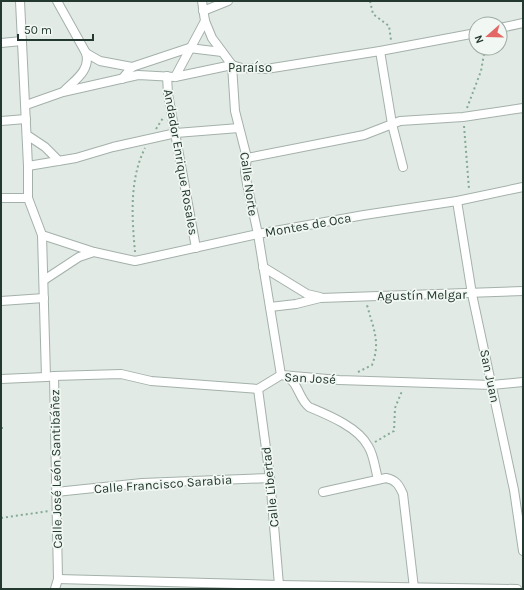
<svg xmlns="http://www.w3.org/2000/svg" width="524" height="590" font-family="Karla,sans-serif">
	<rect width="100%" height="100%" fill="#e1eae4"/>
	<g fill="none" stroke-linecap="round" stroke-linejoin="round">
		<!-- street casing -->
		<g stroke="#a4b1aa" stroke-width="10">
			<g id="street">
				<polyline points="20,1 28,166 28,198 42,235 46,377 54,376 58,579 55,589"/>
				<path d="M57,1L86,53C91,70 75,80 64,91"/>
				<polyline points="202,1 205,21 212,38 232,65 235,111 247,158 245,172 247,184 258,234 281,375"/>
				<polyline points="203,11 228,1"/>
				<polyline points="500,28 523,23"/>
				<polyline points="1,43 22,41"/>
				<polyline points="380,51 392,124 403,167"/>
				<polyline points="86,53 100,61 132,67"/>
				<polyline points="167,76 168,94 196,248"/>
				<polyline points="175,77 205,21"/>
				<polyline points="122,79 132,67 189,48 222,52"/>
				<polyline points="26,105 63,92 138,75 175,77 232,65 242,68 266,69 380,51 476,33"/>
				<polyline points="1,121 26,119"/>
				<polyline points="27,135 45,147 59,161"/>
				<polyline points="247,158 364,135 400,121 463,117 523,108"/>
				<polyline points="28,166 76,158 113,147 176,133 239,128"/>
				<polyline points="1,198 28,198"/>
				<polyline points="457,201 472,294 514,490 523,551"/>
				<polyline points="42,235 94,252 135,261 258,234 364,215 457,201 523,187"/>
				<polyline points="263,267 307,294 320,297"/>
				<polyline points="44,280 79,257 94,252"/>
				<polyline points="1,301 44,298"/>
				<polyline points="270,307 296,304 320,298 523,291"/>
				<polyline points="54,376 121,374 151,381 258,389 281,375 339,380 492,385 523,382"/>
				<path d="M285,376C299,382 298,398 309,407C328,415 358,427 368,446C374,455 375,469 378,479"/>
				<polyline points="1,379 46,377"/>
				<polyline points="258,389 270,478 279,585"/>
				<polyline points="56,492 142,483 270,478"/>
				<path d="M323,492L386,478C396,480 399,485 403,494L414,588"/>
				<polyline points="58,579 279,585 517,589"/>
			</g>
		</g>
		<!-- path -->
		<g stroke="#84aa96" stroke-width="2" stroke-dasharray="2 3" stroke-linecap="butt">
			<polyline points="370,1 373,14 389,26 391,40"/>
			<polyline points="467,108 481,71 485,48"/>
			<polyline points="464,126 469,189"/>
			<polyline points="156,129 163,118"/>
			<path d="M135,252C132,218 129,180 145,148"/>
			<path d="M358,372L372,365C381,342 373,328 367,305"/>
			<polyline points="1,428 5,428"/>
			<polyline points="375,442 394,431 395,408 402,391"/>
			<polyline points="1,518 49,511"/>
		</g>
		<!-- street -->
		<use href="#street" stroke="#fff" stroke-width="8"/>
	</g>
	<g text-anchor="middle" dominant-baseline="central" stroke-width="3.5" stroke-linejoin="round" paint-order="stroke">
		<!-- street labels -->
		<g font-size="13" fill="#23382e" stroke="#f1f7f2">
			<text x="250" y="67">Paraíso</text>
			<text transform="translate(181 162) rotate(80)">Andador Enrique Rosales</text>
			<text transform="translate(249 184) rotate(82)">Calle Norte</text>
			<text transform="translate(308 225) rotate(-10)">Montes de Oca</text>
			<text transform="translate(422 295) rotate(-1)">Agustín Melgar</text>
			<text transform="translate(490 376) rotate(78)">San Juan</text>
			<text transform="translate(310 378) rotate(3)">San José</text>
			<text transform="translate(56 469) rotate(-91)">Calle José León Santibáñez</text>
			<text transform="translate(163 484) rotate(-4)">Calle Francisco Sarabia</text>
			<text transform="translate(270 487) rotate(-96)">Calle Libertad</text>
		</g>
	</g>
	<!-- border -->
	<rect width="524" height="590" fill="none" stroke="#23382e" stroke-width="4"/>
	<!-- north arrow -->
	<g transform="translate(488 36) rotate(250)"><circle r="19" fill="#f1f7f2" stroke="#9faba4"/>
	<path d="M0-3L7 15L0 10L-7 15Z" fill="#e36865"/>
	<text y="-6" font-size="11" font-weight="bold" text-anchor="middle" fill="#23382e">N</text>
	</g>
	<!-- scale -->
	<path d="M18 34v6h75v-6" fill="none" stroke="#23382e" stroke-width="2"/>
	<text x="24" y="34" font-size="12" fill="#23382e" stroke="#f1f7f2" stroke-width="3" paint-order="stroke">50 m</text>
</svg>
